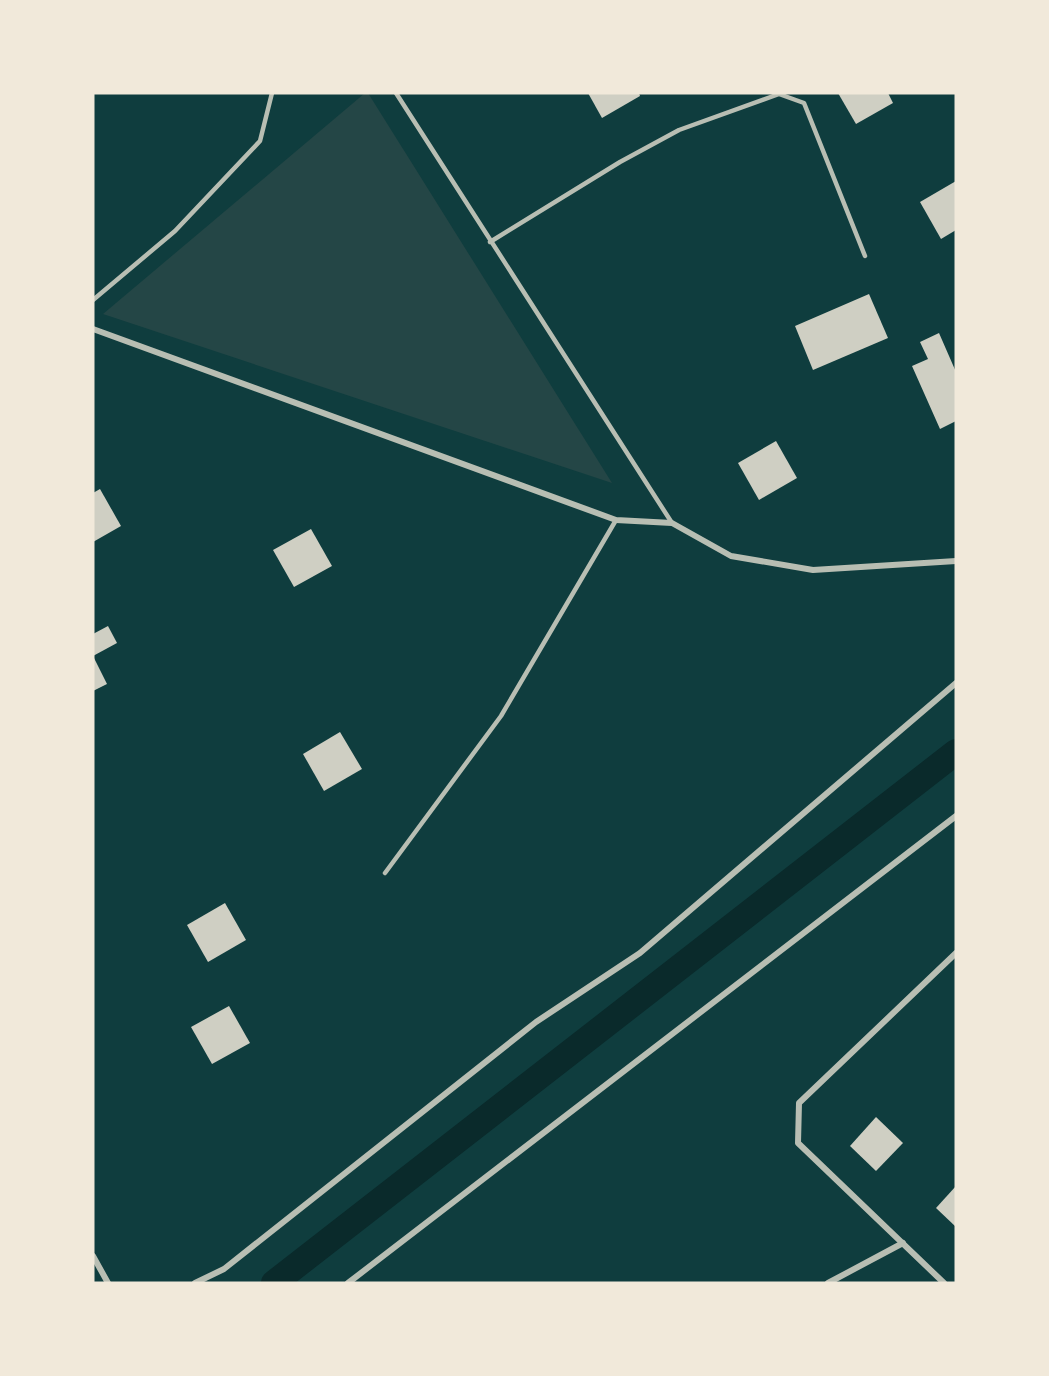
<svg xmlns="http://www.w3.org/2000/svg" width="1049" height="1376" font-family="Helvetica,sans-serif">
	<rect width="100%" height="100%" fill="#0f3d3e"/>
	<!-- green -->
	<polygon fill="#244646" points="365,93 368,93 612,483 103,314"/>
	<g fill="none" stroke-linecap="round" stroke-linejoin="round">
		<!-- canal -->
		<polyline stroke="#0a2a2b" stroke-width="26" points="274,1283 956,752"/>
	</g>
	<!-- building -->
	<g fill="#cfcfc3">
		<polygon points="588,93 639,93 640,96 602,118"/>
		<polygon points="838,93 888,93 893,103 856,124"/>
		<polygon points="956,181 956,230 941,239 920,202"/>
		<polygon points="869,294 888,338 813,370 795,326"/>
		<polygon points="939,333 956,372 956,421 940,429 912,366 928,359 920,342"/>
		<polygon points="776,441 797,478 759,500 738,463"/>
		<polygon points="100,489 121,526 93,542 93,493"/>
		<polygon points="311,529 332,566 294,587 273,550"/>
		<polygon points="108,626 117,643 93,656 93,634"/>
		<polygon points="93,656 107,684 93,691"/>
		<polygon points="340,732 362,769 324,791 303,754"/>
		<polygon points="225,903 246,940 208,962 187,925"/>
		<polygon points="229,1006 250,1043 212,1064 191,1027"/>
		<polygon points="876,1117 903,1143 876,1171 850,1146"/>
		<polygon points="956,1186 956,1227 936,1208"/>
	</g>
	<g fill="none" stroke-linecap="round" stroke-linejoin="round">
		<!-- service -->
		<g stroke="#b8beb3" stroke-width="4.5">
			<polyline points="396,93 672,523"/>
			<polyline points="490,242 620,162 679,130 779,94 804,103 865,256"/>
			<polyline points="93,300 175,231 260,141 272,93"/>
			<polyline points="385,873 501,716 616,520"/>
		</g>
		<!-- minor -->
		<g stroke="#b8beb3" stroke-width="6">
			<polyline points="93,329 616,520 672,523 731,556 813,570 956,561"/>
			<polyline points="93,1256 108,1283"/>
			<polyline points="195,1283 224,1269 536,1022 640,953 956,683"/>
			<polyline points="348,1283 956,816"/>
			<polyline points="828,1283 903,1243"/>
			<polyline points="944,1283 798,1143 799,1103 956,953"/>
		</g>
	</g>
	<!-- border -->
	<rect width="1049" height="1376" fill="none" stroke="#f1e9da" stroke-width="189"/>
</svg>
